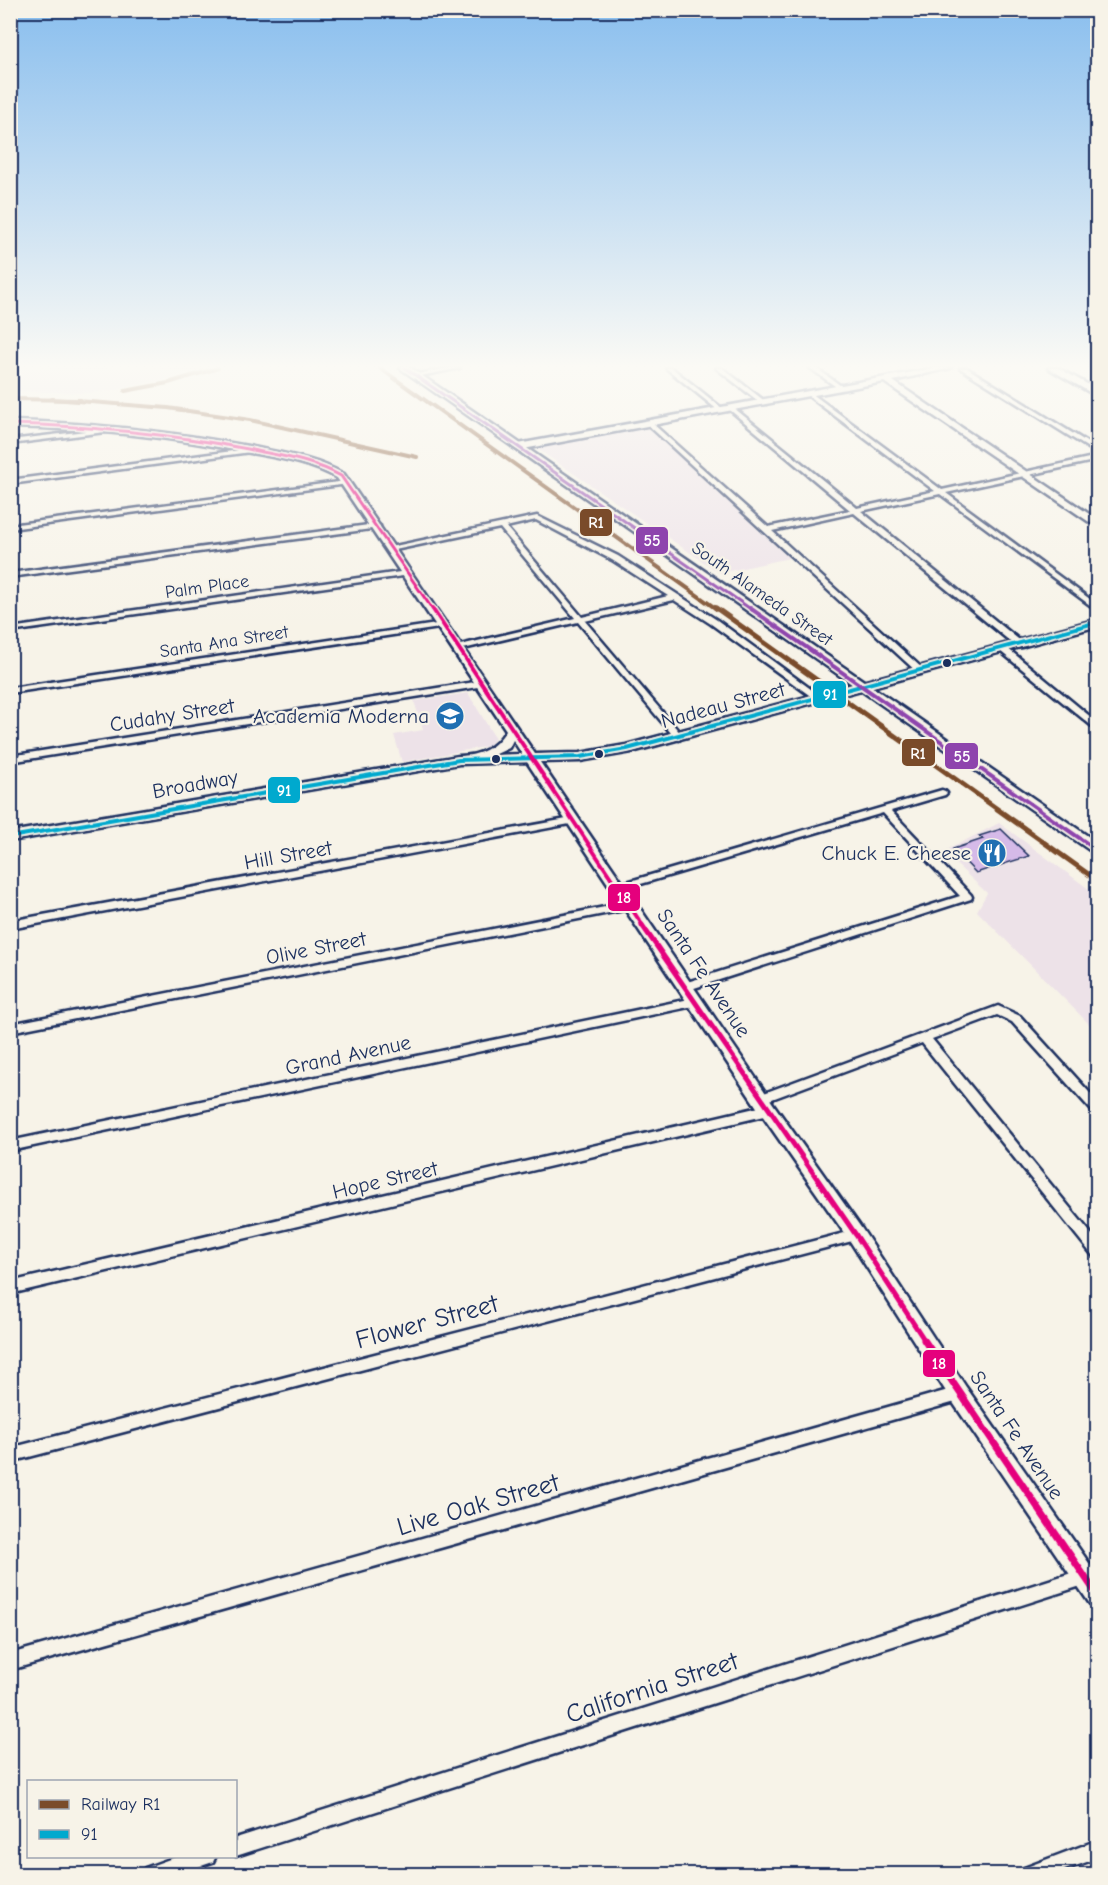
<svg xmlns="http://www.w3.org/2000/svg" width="1108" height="1885" font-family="'Comic Neue',sans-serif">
	<rect width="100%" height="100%" fill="#f7f3e8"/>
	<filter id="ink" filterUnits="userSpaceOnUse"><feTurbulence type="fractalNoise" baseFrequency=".0167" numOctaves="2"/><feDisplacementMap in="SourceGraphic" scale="12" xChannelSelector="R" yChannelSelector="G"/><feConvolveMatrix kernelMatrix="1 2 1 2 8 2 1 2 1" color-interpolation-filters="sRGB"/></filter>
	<g filter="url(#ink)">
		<!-- built -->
		<g fill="#ede2e8">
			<polygon points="11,368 203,368 169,380 140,387 89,393 11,391"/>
			<polygon points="645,428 651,429 694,468 692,469 789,558 720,573 536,448"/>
			<polygon points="468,693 495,738 489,746 402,762 394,735 423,730 414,701"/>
			<polygon points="999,823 1097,895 1097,1032 977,911 987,893 943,852"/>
		</g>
		<!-- building -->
		<polygon fill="#d5bae8" stroke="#1b2f5e" stroke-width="1.5" points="1001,829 1029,856 976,873 953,849 983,839 979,836"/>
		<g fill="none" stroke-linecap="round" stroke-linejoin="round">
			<!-- street casing -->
			<g stroke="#1b2f5e" stroke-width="5">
				<g id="street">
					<polygon points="449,368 460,368 415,377 412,375"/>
					<polygon points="666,368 672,368 723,409 723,411 719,411"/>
					<polygon points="716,368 722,368 766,402 766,404 762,404"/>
					<polygon points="810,368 816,368 844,388 839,389"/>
					<polygon points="960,368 967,368 1098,449 1098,454"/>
					<polygon points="807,393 811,393 942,490 1098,456 1098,460 946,493 1098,605 1098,611 940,494 861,511 1023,643 1023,647 1017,647 854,513 772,531 924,670 923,672 917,672 647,424 652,423 768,527 850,510 730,410 730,408 734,408 857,508 935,491 807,395"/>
					<polygon points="111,428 114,430 113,431 10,444 10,440"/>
					<polygon points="256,448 259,450 258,451 10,484 10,480"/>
					<polygon points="346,481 349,483 348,484 10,529 10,525"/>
					<path d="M537,516L618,556L717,620L823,698L819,701L816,700L711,624L674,600L585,621L682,735L683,737L679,740L676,739L578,622L459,650H456V646L575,618L500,528L390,551L386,549L390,547ZM536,520L612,560L668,596L582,617L506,527Z"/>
					<polygon points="376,524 380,526 379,528 10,577 10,573"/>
					<polygon points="407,571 411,573 410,575 10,632 10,628"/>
					<polygon points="443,623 446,623 446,627 10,693 10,688"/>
					<polygon points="1000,647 1006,647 1098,723 1098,731 1000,651"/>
					<polygon points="481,681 485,684 484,686 10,762 10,756"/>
					<polygon points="942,790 945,791 947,793 945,795 891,811 971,895 972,897 971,899 685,991 681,990 680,987 681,984 960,896 883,813 617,891 612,888 613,886"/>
					<polygon points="572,818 577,821 575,823 10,929 10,921"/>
					<polygon points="630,902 634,904 635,906 634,908 10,1032 10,1024"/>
					<polygon points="694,998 698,999 699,1002 698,1005 10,1151 10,1141"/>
					<polygon points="998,1006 1020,1016 1098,1102 1098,1115 1094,1113 1012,1022 997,1015 932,1039 1098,1242 1098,1257 1093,1256 922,1043 764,1102 760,1104 756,1102 754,1099 756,1096"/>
					<polygon points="768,1105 772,1107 774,1110 772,1113 768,1115 10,1294 10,1282"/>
					<polygon points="856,1230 861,1231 862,1235 861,1239 856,1240 10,1462 10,1448"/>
					<polygon points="959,1387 964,1389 966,1394 964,1399 959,1401 10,1670 10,1654"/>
					<polygon points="1084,1569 1089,1572 1092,1577 1089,1582 1084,1585 236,1856 236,1838"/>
					<polygon points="1098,1840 1098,1858 1053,1874 1021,1874 1024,1868"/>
					<polygon points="178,1856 216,1856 213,1862 177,1874 142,1874 145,1868"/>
				</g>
			</g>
			<!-- secondary casing -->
			<g stroke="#1b2f5e" stroke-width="5">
				<g id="secondary">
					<polygon points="935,368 951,368 893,381 1098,520 1098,528 884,382 518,450 513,447 518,444"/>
					<polygon points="1048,368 1058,368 1098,390 1098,397"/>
					<path d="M10,421C90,423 169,431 248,446C281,453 314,457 344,474L535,754L580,753L626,745L1098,619V626L632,752L580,761L540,762L774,1105L862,1229L966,1387L1098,1576V1607L1090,1604L952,1401L850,1241L762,1115L527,762L459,764L10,841V832L459,756C479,756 496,748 506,730L337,478C309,462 277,458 245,452C167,436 89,429 10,427ZM513,740L522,754L494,755L509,748Z"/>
				</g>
			</g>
			<!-- primary casing -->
			<g stroke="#1b2f5e" stroke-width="5">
				<polygon id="primary" points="400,368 411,368 1098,843 1098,856"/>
			</g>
			<!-- street -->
			<use href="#street" fill="#f7f3e8" fill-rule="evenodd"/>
			<!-- secondary -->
			<use href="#secondary" fill="#f7f3e8" fill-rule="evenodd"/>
			<!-- primary -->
			<use href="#primary" fill="#f7f3e8" fill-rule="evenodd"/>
			<!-- bus-1 casing -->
			<g stroke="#f7f3e8" stroke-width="8">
				<polyline id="bus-1" points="10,837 459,760 580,757 627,749 1098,622"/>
			</g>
			<!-- bus-2-far1 casing -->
			<g stroke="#f7f3e8" stroke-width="6">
				<polyline id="bus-2-far1" points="405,368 752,610"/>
			</g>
			<!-- bus-2 casing -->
			<g stroke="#f7f3e8" stroke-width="8">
				<polyline id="bus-2" points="750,608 1098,851"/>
			</g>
			<!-- bus-3-far3 casing -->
			<g stroke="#f7f3e8" stroke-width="6">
				<path id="bus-3-far3" d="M10,424C90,426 170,434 248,449C280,456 312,460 341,476L433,610"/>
			</g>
			<!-- bus-3-far2 casing -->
			<g stroke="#f7f3e8" stroke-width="8">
				<polyline id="bus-3-far2" points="432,608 643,926"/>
			</g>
			<!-- bus-3-far1 casing -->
			<g stroke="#f7f3e8" stroke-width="10">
				<polyline id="bus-3-far1" points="642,925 856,1235 925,1341"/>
			</g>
			<!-- bus-3 casing -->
			<g stroke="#f7f3e8" stroke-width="11">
				<polyline id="bus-3" points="924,1340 1098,1596"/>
			</g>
			<!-- bus-1 -->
			<use href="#bus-1" stroke="#00a9ce" stroke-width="4"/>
			<!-- bus-2-far1 -->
			<use href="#bus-2-far1" stroke="#8e44ad" stroke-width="3"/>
			<!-- bus-2 -->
			<use href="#bus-2" stroke="#8e44ad" stroke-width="4"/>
			<!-- bus-3-far3 -->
			<use href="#bus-3-far3" stroke="#e5007d" stroke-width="3"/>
			<!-- bus-3-far2 -->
			<use href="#bus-3-far2" stroke="#e5007d" stroke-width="4"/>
			<!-- bus-3-far1 -->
			<use href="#bus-3-far1" stroke="#e5007d" stroke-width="5"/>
			<!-- bus-3 -->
			<use href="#bus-3" stroke="#e5007d" stroke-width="7"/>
			<!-- rail-1-far1 casing -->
			<g stroke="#f7f3e8" stroke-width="7">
				<g id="rail-1-far1">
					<polyline points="380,368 718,610"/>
					<polyline points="125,391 168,383 218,368"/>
					<polyline points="10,399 81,400"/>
					<polyline points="52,399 168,408 250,420 417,457"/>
				</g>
			</g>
			<!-- rail-1 casing -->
			<g stroke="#f7f3e8" stroke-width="9">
				<polyline id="rail-1" points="716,608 1098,881"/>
			</g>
			<!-- rail-1-far1 -->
			<use href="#rail-1-far1" stroke="#7a4b2a" stroke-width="4"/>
			<!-- rail-1 -->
			<use href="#rail-1" stroke="#7a4b2a" stroke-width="5"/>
		</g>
	</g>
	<!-- sky -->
	<linearGradient id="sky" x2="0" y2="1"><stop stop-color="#89beee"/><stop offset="0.58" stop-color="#fbfaf5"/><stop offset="1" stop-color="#fbfaf5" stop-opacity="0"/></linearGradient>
	<rect width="1108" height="631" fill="url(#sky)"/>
	<!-- icons -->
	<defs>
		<g id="school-disc" transform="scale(1.5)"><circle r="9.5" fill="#1f6fb2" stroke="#f7f3e8"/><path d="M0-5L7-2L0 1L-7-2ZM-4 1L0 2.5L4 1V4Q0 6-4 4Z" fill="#fff"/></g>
		<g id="restaurant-disc" transform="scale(1.5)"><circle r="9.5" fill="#1f6fb2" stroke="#f7f3e8"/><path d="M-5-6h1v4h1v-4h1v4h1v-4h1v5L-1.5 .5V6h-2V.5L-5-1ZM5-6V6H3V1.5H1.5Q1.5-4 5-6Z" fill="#fff"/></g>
	</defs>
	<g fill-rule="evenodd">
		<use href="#school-disc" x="450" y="716"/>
		<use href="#restaurant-disc" x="992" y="853"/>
	</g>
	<!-- markers -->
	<g fill="#1b2f5e" stroke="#f7f3e8" stroke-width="2">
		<circle cx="947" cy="663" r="5"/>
		<circle cx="599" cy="754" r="5"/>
		<circle cx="496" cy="759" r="5"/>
	</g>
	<g text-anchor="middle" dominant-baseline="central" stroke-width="4.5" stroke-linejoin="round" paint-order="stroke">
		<!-- far-street labels -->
		<g font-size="18" fill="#1b2f5e" stroke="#f7f3e8">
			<text transform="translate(207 587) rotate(-8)">Palm Place</text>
			<text transform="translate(762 594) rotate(35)">South Alameda Street</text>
			<text transform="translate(224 642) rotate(-9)">Santa Ana Street</text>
		</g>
		<!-- street labels -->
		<g font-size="21" fill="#1b2f5e" stroke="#f7f3e8">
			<text transform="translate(723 705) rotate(-15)">Nadeau Street</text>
			<text transform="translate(172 715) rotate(-9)">Cudahy Street</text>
			<text transform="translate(195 784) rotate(-10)">Broadway</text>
			<text transform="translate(288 855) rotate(-10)">Hill Street</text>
			<text transform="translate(316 948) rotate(-11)">Olive Street</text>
			<text transform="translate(704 973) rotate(56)">Santa Fe Avenue</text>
			<text transform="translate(348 1055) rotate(-12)">Grand Avenue</text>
			<text transform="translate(385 1180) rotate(-13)">Hope Street</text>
			<text transform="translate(1017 1435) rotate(56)">Santa Fe Avenue</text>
		</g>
		<!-- poi labels -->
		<g font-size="21" fill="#1b2f5e" stroke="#f7f3e8" text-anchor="end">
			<text x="429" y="716">Academia Moderna</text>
			<text x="971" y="853">Chuck E. Cheese</text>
		</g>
		<!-- near-street labels -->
		<g font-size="26" fill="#1b2f5e" stroke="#f7f3e8">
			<text transform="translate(427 1322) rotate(-15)">Flower Street</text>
			<text transform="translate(478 1505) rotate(-16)">Live Oak Street</text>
			<text transform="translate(652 1688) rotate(-18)">California Street</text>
		</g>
	</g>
	<g stroke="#f7f3e8" stroke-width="2">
		<rect x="579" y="508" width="34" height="29" rx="6" fill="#7a4b2a"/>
		<rect x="635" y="526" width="34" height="29" rx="6" fill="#8e44ad"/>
		<rect x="812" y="680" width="35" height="29" rx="6" fill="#00a9ce"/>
		<rect x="901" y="738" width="35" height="29" rx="6" fill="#7a4b2a"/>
		<rect x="944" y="742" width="35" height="28" rx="6" fill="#8e44ad"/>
		<rect x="267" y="776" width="34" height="28" rx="6" fill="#00a9ce"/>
		<rect x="607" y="883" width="34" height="29" rx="6" fill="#e5007d"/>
		<rect x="922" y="1349" width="34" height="29" rx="6" fill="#e5007d"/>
	</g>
	<g font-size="16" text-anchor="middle" font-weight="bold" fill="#fff">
		<text x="596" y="528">R1</text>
		<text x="652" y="546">55</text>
		<text x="830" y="700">91</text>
		<text x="918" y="759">R1</text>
		<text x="962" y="762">55</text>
		<text x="284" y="796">91</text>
		<text x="624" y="903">18</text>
		<text x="939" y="1369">18</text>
	</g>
	<!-- margin -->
	<rect width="1108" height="1885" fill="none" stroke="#f7f3e8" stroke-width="36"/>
	<rect x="18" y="18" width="1072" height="1849" fill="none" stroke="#1b2f5e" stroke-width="2" filter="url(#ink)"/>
	<!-- legend -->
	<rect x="27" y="1780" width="210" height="78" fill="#f7f3e8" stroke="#9fa5b1" stroke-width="1.5"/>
	<rect x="39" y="1800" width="30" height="9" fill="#7a4b2a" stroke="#9fa5b1" stroke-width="1.5"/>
	<text x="81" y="1810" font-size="18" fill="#1b2f5e">Railway R1</text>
	<rect x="39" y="1830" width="30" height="9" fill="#00a9ce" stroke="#9fa5b1" stroke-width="1.5"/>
	<text x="81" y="1840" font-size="18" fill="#1b2f5e">91</text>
</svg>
